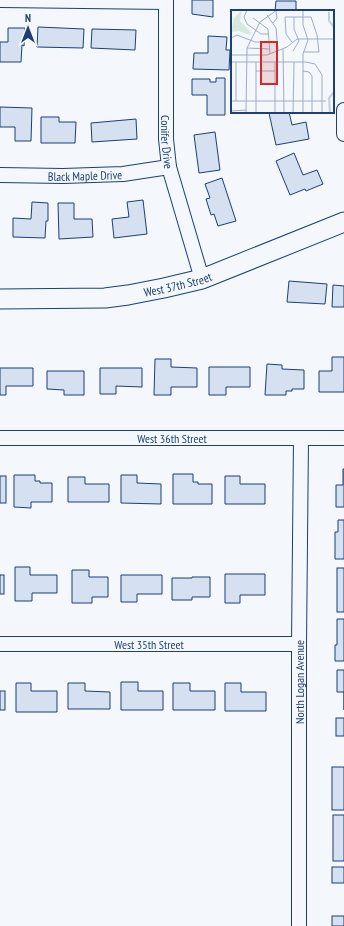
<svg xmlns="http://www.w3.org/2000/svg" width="344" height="926" font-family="'PT Sans Narrow',sans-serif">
	<rect width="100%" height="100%" fill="#f4f7fb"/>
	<!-- building -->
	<g fill="#d5e0f0" stroke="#1d3f73">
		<polygon points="192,0 213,0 213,17 192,14"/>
		<polygon points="276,1 296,1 296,11 275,11"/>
		<polygon points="38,27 84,29 83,48 37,47"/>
		<polygon points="8,28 25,28 24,46 22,45 21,62 0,62 0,42 8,42"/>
		<polygon points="92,29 136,30 135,50 91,48"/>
		<polygon points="208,36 227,37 226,50 230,50 229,70 193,69 194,53 208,53"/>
		<polygon points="216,78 225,78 225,115 207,115 207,95 192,95 192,79 210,79 210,82 216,82"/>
		<polygon points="0,107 32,108 31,141 15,141 15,127 0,127"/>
		<polygon points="276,112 289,112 292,125 306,122 309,139 276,145 269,113"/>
		<polygon points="41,117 59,117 59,122 76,122 75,143 41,143"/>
		<polygon points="136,119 137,139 92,142 91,123"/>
		<polygon points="215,132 220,170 199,173 194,135"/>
		<polygon points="294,153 303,175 317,170 323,184 306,191 305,189 290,195 276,161"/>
		<polygon points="222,178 236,221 218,226 214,214 211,215 206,199 210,198 205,184"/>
		<polygon points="143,200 147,234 114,238 112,219 129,217 127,202"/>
		<polygon points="32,202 48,203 48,221 46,221 45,238 13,237 13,218 31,219"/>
		<polygon points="58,203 74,203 74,219 92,219 93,237 59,239"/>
		<polygon points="289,281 327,284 325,304 287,302"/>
		<polygon points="333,285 344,286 344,307 332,307"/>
		<polygon points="332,357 344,357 344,392 319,392 319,371 332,371"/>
		<polygon points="155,359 171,359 171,367 197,368 197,387 171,387 171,395 154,395"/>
		<polygon points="267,364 282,365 282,369 304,370 304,389 292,389 292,391 286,391 286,395 265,395"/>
		<polygon points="209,367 250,367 250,387 226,387 226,395 209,395"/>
		<polygon points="0,368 33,368 33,386 6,386 6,395 0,395"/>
		<polygon points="100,368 142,368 142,387 116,386 116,394 100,394"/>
		<polygon points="47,371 84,371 84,395 64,395 64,390 47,389"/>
		<polygon points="343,469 344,469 344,507 336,507 336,485 343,485"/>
		<polygon points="173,474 193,474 193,482 198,482 198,484 212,484 212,504 173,504"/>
		<polygon points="14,475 35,475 35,481 40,481 40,483 52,483 52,502 31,502 31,508 14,507"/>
		<polygon points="121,475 137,475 137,483 161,484 161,504 121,503"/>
		<rect x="0" y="476" width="6" height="27"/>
		<polygon points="225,476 240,476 240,484 265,484 265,504 225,504"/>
		<polygon points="68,477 85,477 85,484 109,484 109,502 68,502"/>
		<polygon points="338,520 344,520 344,559 335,559 335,532 338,532"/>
		<polygon points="15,567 30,567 30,575 57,575 57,593 32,593 32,601 15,601"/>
		<rect x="337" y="568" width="7" height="44"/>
		<polygon points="72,570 89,570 89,577 108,577 108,597 92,597 92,603 72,603"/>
		<polygon points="225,574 265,574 265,595 240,595 240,603 225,603"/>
		<rect x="0" y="575" width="4" height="19"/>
		<polygon points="121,575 162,575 162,594 137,594 137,602 121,602"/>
		<polygon points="192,577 210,577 210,597 192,597 192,600 172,600 172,578 192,578"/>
		<polygon points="337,619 344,619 344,661 335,661 335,645 337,645"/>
		<polygon points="337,670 344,670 344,710 344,692 337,692"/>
		<polygon points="121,682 138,682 138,691 163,691 163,710 121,710"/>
		<polygon points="16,683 31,683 31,691 57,691 57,712 16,712"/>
		<polygon points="68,683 85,683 85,691 110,692 110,709 68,709"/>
		<polygon points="173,683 190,683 190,691 215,691 215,710 173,710"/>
		<polygon points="225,683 241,683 241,692 266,692 266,711 225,711"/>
		<rect x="0" y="691" width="5" height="19"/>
		<rect x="336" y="718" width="8" height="18"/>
		<rect x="332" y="767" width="12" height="43"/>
		<rect x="333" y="815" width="11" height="46"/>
		<rect x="332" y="867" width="12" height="16"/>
		<rect x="332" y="916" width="12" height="10"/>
	</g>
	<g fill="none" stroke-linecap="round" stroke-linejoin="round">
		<!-- street casing -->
		<g stroke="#1d3f73" stroke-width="16">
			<g id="street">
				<polyline points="0,0 166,2"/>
				<path id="s1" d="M166,0V139L169,167L202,279"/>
				<polyline points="344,110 344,134"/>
				<path id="s2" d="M0,175L63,176L123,174L169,167"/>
				<path id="s3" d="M0,438H344"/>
				<path id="s4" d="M0,644H299"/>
				<path id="s5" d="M299,926V644L301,439"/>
			</g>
		</g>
		<!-- secondary casing -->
		<g stroke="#1d3f73" stroke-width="21">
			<g id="secondary">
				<path id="s6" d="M0,299L105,298L128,295L164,288L202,279L344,222"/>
			</g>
		</g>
		<!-- street -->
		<use href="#street" stroke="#f4f7fb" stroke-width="14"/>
		<!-- secondary -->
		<use href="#secondary" stroke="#f4f7fb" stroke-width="19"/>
	</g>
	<g text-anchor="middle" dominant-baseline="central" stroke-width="3" stroke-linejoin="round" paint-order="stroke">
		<!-- street labels -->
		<g font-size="12" fill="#1d3f73" stroke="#f4f7fb">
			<text stroke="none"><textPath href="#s1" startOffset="142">Conifer Drive</textPath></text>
			<text stroke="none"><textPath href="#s2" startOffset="85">Black Maple Drive</textPath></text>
			<text stroke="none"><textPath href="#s6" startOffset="179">West 37th Street</textPath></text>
			<text stroke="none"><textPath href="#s3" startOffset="172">West 36th Street</textPath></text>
			<text stroke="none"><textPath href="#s4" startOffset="149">West 35th Street</textPath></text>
			<text stroke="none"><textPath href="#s5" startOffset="244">North Logan Avenue</textPath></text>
		</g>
	</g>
	<!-- overview -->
	<g transform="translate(231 10)">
		<rect width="103" height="103" fill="#f4f7fb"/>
		<path d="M11,0L9,11L20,22L19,25L8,21L0,22L3,8Z" fill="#d7e8df"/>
		<path fill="none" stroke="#bed0e5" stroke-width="2" d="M98,2V11L103,17M99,103L98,88L103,82"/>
		<path fill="none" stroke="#9eadc5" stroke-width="1" d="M16,0L13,7L16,14L30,24H38M36,5L45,18L47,41M22,8L37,19L39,44M42,13L46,8L45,1M0,28L6,25L24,32H38M61,32L55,24L54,7H80L86,25L88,42M16,38L38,39M52,39L53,103M62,41L68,31L63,19V7M72,42H88M0,45H36L56,37L66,29H103M0,52H75L84,54L91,65V103M25,61H44M72,61L78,62L81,66V103M0,91H95M5,91V52M0,101L15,100M15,103L16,38L29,12L46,0M25,103V52M44,103V52M62,103L63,52M72,103V44L77,30L72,15V0"/>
		<path fill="#d62828" fill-opacity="0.15" stroke="#d62828" stroke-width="2" d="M30,32H46V74H30Z"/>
		<rect width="103" height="103" fill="none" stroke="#1d3f73" stroke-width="2"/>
	</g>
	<!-- north arrow -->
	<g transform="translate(28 28)" stroke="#f4f7fb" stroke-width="3" paint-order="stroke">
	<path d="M0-3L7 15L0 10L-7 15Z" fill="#1d3f73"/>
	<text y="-6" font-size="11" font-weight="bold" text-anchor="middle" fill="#1d3f73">N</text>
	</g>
</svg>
